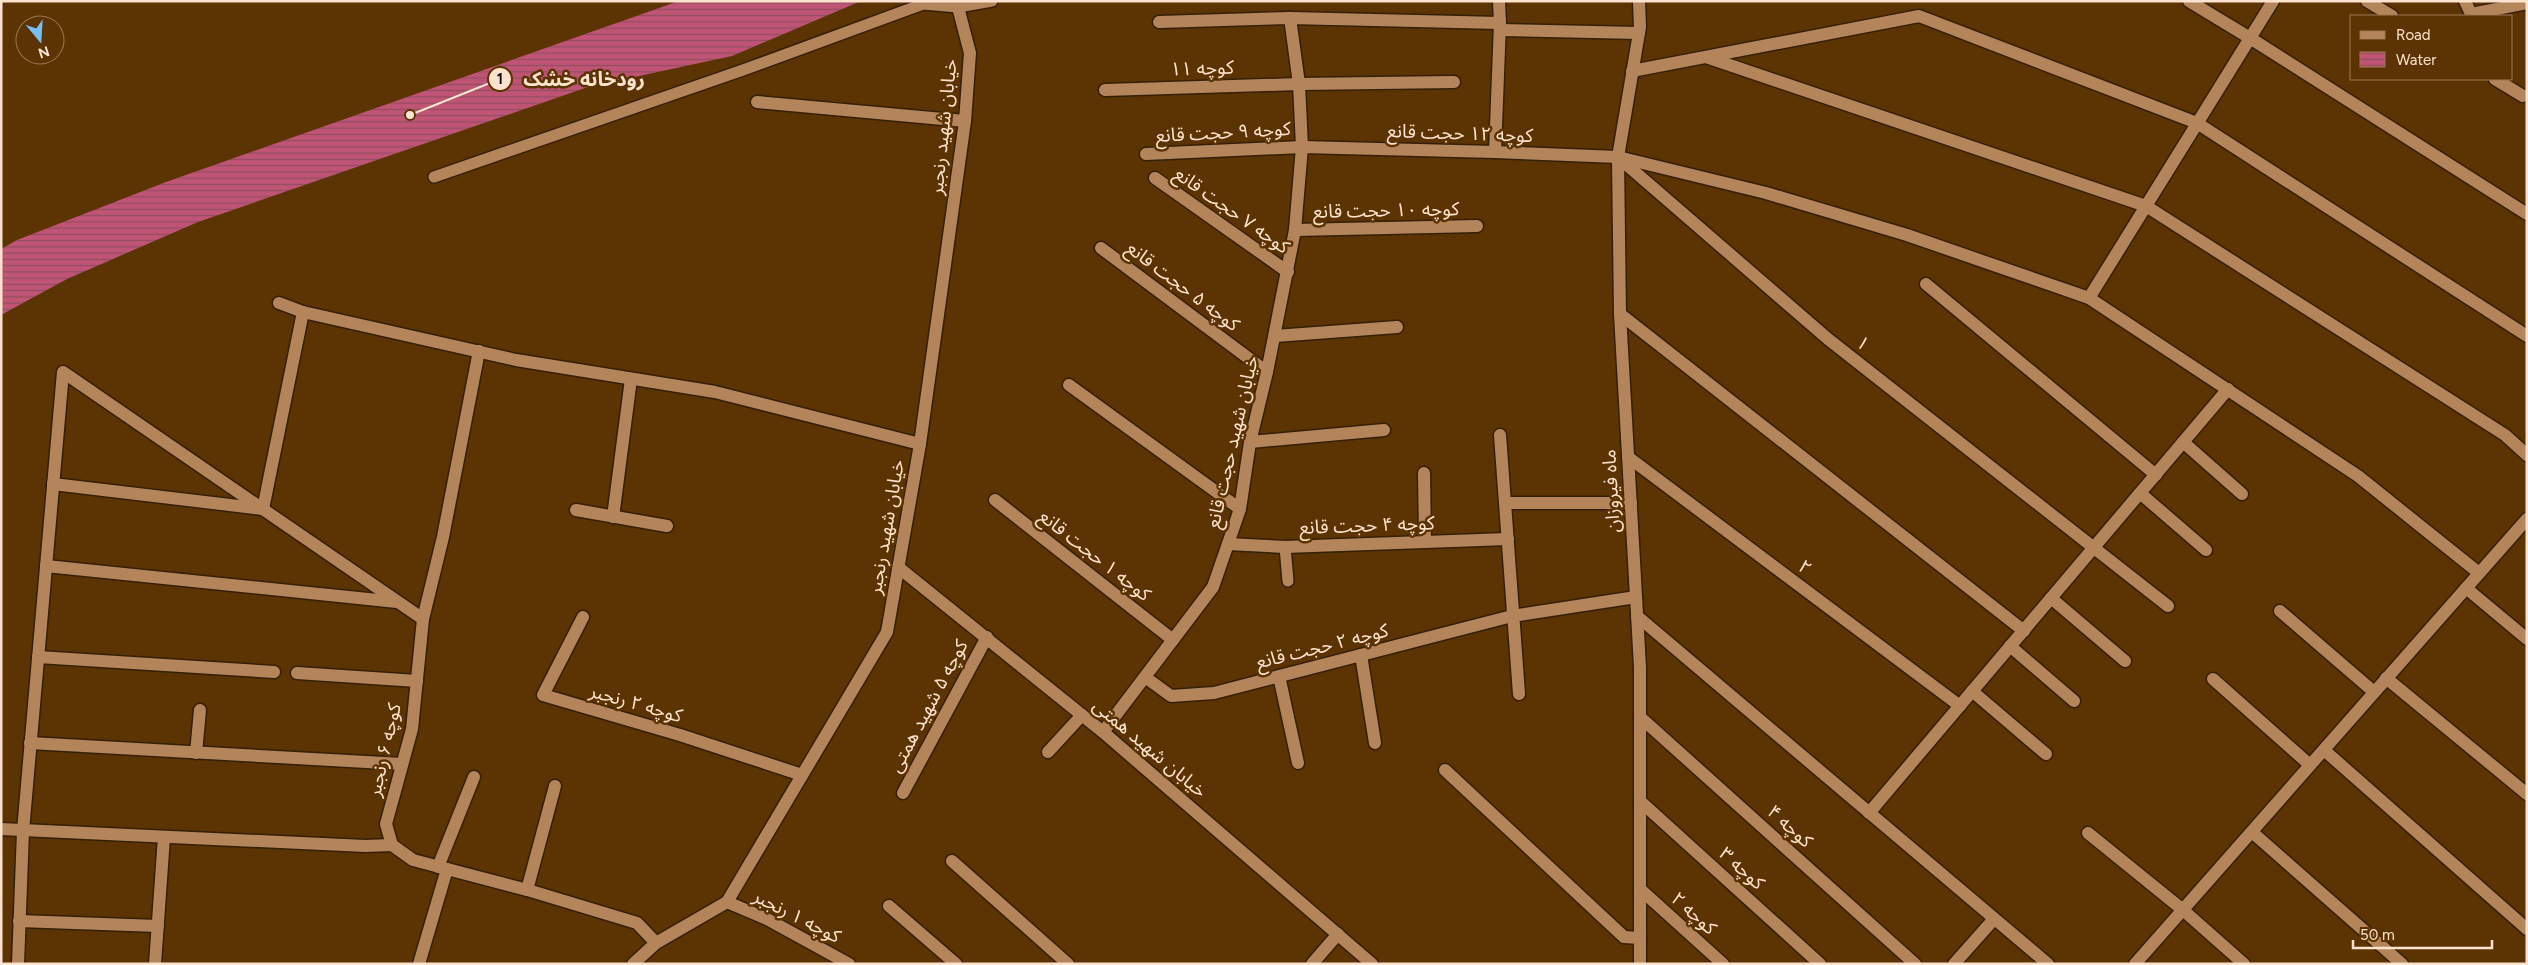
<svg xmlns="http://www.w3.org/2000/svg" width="2528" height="965" font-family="Figtree,'Noto Sans Arabic',sans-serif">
	<defs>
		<pattern id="water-rules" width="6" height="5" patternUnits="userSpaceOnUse" patternTransform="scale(1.25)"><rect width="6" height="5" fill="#bf5475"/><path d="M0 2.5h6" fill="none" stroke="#914e5f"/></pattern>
	</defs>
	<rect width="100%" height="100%" fill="#5c3302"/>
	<!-- water -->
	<polygon fill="url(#water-rules)" points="679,1 861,1 732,56 588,87 198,222 67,279 1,315 1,249 17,240 166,182"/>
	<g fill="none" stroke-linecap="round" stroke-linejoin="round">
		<!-- service casing -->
		<g stroke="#361f09" stroke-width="14">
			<g id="service">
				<polyline points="434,177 743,70 923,4 958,7 992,1"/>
				<polyline points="1285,547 1288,581"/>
			</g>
		</g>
		<!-- minor casing -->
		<g stroke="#361f09" stroke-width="15">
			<g id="minor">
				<polyline points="1639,1 1640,27 1618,157 1620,314 1640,667 1640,964"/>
				<polyline points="2189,1 2250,38 2527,214"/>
				<polyline points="2367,1 2392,16"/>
				<polyline points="2465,1 2472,16"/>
				<polyline points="2471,14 2527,3"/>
				<polyline points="1159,22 1290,18 1500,23"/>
				<polyline points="1500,30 1639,33"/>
				<polyline points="1706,57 2146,206 2505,435 2527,455"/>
				<polyline points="1632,71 1919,16 2197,123 2527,336"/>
				<polyline points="2495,79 2523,96"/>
				<polyline points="1105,90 1299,84 1454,82"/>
				<polyline points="757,102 965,121"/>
				<polyline points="1495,152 1500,23 1499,1"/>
				<polyline points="1146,154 1302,147 1495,152 1618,157 1766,193 1907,235 2089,298 2358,476 2479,573"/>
				<polyline points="1620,159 1828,339 2168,606"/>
				<polyline points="1155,178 1288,272"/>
				<polyline points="1295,230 1477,226"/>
				<polyline points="1101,248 1267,372"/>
				<polyline points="1926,284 2156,475"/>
				<polyline points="2089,298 2273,1"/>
				<polyline points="279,303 303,312 516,360 715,392 920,444"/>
				<polyline points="1620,314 2024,631"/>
				<polyline points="1275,336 1397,327"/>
				<polyline points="479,351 443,537 423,619 412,729 386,824 392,845 413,860 531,891 637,923 656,943"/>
				<polyline points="1069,385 1240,509"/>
				<polyline points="1500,435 1519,694"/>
				<polyline points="1250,442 1384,430"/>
				<polyline points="2183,442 2242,494"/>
				<polyline points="1628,457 1960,706"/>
				<polyline points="1424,473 1425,540"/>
				<polyline points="53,484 263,509 303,312"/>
				<polyline points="2140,493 2206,550"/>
				<polyline points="995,500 1173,640"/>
				<polyline points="1506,503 1631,503"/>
				<polyline points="576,510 667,526"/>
				<polyline points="613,517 631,379"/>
				<polyline points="1228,544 1285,547 1508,539"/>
				<polyline points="46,566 397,602"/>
				<polyline points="2466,588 2527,639"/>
				<polyline points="2051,598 2125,661"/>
				<polyline points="2280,611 2374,692"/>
				<polyline points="1637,616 2048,964"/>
				<polyline points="583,617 543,695 680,735 802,775"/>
				<polyline points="2010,646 2074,701"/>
				<polyline points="1361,655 1375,743"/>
				<polyline points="38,657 274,672"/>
				<polyline points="297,673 417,681"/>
				<polyline points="1279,676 1298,763"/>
				<polyline points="1145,677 1171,696 1214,693 1512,616 1636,597"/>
				<polyline points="2386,678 2527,794"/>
				<polyline points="2213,679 2310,765"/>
				<polyline points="1972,691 2046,754"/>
				<polyline points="1640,717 1915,964"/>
				<polyline points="1103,732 1213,587 1240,509 1250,442 1267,372 1295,230 1302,147 1299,84 1290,18"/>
				<polyline points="30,743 402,764"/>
				<polyline points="2324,750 2527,929"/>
				<polyline points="1048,752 1082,715"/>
				<polyline points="196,753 200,710"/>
				<polyline points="1445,770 1624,937 1640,938"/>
				<polyline points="903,793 987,637"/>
				<polyline points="1640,801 1820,964"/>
				<polyline points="1869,813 2228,389"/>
				<polyline points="1,829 365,846 392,845"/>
				<polyline points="2252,832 2402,964"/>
				<polyline points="2088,833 2183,910 2244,964"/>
				<polyline points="952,861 1068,964"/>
				<polyline points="438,867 474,777"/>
				<polyline points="1640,889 1723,964"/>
				<polyline points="527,890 555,786"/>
				<polyline points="727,902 767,919 849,964"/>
				<polyline points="889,906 956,964"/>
				<polyline points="19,921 158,926"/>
				<polyline points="18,964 23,831 63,372 423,619"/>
				<polyline points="155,964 164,837"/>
				<polyline points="419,964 447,869"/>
				<polyline points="633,964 656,943 727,902 887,632 920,444 965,121 970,53 958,7"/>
				<polyline points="1312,964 1338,934"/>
				<polyline points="1954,964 1994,919"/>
				<polyline points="2135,964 2527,519"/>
			</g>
		</g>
		<!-- tertiary casing -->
		<g stroke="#361f09" stroke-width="15">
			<polyline id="tertiary" points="898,567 1103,732 1372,964"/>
		</g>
		<!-- service -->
		<use href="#service" stroke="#b4855a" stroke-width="11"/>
		<!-- minor -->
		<use href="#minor" stroke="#b4855a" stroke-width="12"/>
		<!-- tertiary -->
		<use href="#tertiary" stroke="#b4855a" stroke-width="12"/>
	</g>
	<g text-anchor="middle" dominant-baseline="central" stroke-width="5" stroke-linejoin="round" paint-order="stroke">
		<!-- street labels -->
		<g font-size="19" fill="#fde3cd" stroke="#5c3302">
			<text transform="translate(1202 68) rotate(-2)">کوچه ۱۱</text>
			<text transform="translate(943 127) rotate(-84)">خیابان شهید رنجبر</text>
			<text transform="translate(1223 132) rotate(-3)">کوچه ۹ حجت قانع</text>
			<text transform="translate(1460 133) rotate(2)">کوچه ۱۲ حجت قانع</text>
			<text transform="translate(1232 210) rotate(35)">کوچه ۷ حجت قانع</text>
			<text transform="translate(1386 210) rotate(-1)">کوچه ۱۰ حجت قانع</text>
			<text transform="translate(1183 286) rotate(37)">کوچه ۵ حجت قانع</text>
			<text transform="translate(1863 343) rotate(38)">۱</text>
			<text transform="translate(1232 442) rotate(-77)">خیابان شهید حجت قانع</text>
			<text transform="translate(1611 491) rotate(-93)">ماه فیروزان</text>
			<text transform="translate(1367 525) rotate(-2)">کوچه ۴ حجت قانع</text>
			<text transform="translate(886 527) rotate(-80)">خیابان شهید رنجبر</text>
			<text transform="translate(1095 555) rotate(38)">کوچه ۱ حجت قانع</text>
			<text transform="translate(1805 567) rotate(37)">۲</text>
			<text transform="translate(1322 646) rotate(-14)">کوچه ۲ حجت قانع</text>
			<text transform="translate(636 703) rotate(16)">کوچه ۲ رنجبر</text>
			<text transform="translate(928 706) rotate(-62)">کوچه ۵ شهید همتی</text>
			<text transform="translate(1150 748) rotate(40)">خیابان شهید همتی</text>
			<text transform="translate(384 750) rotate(-77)">کوچه ۶ رنجبر</text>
			<text transform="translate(1790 826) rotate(42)">کوچه ۴</text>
			<text transform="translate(1742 868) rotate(42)">کوچه ۳</text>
			<text transform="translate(1694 913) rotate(42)">کوچه ۲</text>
			<text transform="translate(797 916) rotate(27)">کوچه ۱ رنجبر</text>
		</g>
	</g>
	<!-- callouts -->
	<path fill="none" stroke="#fde3cd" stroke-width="2" d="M410 115L500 79"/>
	<g fill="#fde3cd" stroke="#5c3302" stroke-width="2">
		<circle cx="410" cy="115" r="5"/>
		<circle cx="500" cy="79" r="12"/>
	</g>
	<g font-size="15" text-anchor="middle" font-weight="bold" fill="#111">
		<text x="500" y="84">1</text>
	</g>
	<g font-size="20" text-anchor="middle" font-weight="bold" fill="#fde3cd" stroke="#5c3302" stroke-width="5" stroke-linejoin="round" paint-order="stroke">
		<text x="584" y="86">رودخانه خشک</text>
	</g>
	<!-- border -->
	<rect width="2528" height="965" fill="none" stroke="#fde3cd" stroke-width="5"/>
	<!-- legend -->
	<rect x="2350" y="15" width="162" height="65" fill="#5c3302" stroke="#9c7953"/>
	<rect x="2360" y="31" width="25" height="8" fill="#b4855a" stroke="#9c7953"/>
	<text x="2396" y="40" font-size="15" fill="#fde3cd">Road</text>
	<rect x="2360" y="52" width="25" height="15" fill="url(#water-rules)" stroke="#9c7953"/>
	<text x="2396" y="65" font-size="15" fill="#fde3cd">Water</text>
	<!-- north arrow -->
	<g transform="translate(40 40) rotate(162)"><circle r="24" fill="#5c3302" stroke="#9c7953"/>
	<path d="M0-4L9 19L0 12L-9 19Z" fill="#77bff7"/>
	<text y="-8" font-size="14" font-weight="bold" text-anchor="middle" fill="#fde3cd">N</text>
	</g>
	<!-- scale -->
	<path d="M2353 940v8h139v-8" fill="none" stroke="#fde3cd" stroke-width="2.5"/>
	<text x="2360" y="940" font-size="15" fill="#fde3cd" stroke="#5c3302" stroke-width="4" paint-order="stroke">50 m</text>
</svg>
